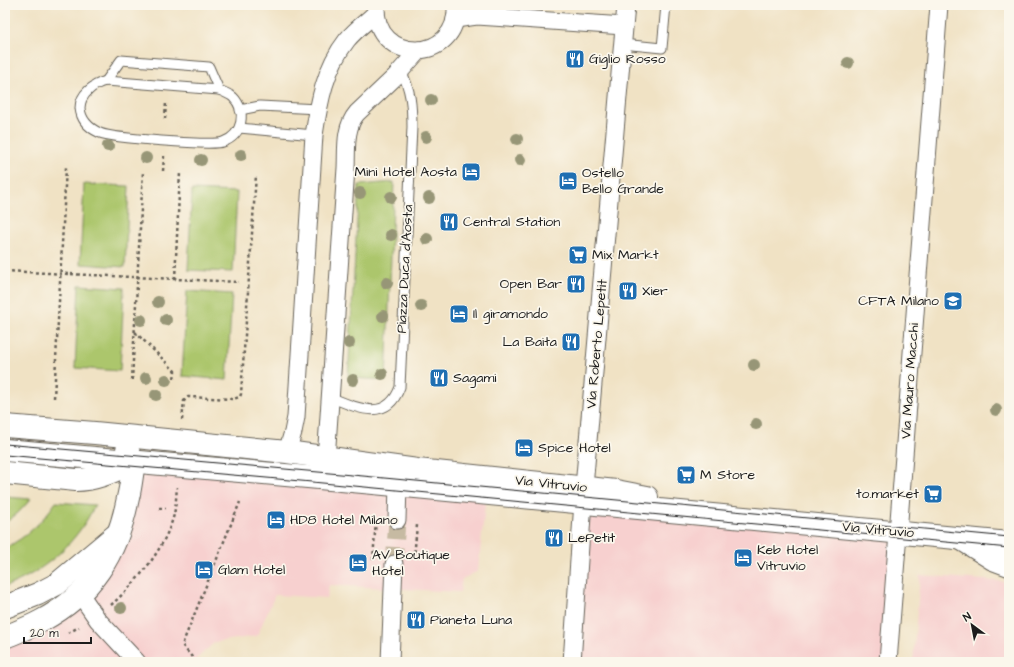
<svg xmlns="http://www.w3.org/2000/svg" width="1014" height="667" font-family="'Architects Daughter',sans-serif">
	<rect width="100%" height="100%" fill="#fbf7ec"/>
	<filter id="ink" filterUnits="userSpaceOnUse"><feTurbulence type="fractalNoise" baseFrequency=".025" numOctaves="2"/><feDisplacementMap in="SourceGraphic" scale="8" xChannelSelector="R" yChannelSelector="G"/><feConvolveMatrix kernelMatrix="1 2 1 2 8 2 1 2 1" color-interpolation-filters="sRGB"/></filter>
	<filter id="wash" filterUnits="userSpaceOnUse"><feTurbulence type="fractalNoise" baseFrequency=".012" numOctaves="4" result="noise"/><feDisplacementMap in="SourceGraphic" scale="16" xChannelSelector="R" yChannelSelector="G"/><feGaussianBlur stdDeviation="0.9" result="paint"/><feColorMatrix in="noise" values="0 0 0 0 0 0 0 0 0 0 0 0 0 0 0 0 0 1.4 0 .05"/><feComposite in="paint" operator="in"/></filter>
	<g filter="url(#wash)">
		<rect width="100%" height="100%" fill="#f0e2c4"/>
		<!-- built -->
		<g fill="#f7d0cf">
			<polygon points="135,463 486,496 478,571 462,579 460,592 329,585 327,598 275,595 257,636 215,642 193,662 141,662 84,595"/>
			<polygon points="585,505 895,535 886,662 573,662"/>
			<polygon points="920,575 1009,582 1009,662 913,662"/>
			<polygon points="80,598 132,662 5,662 5,640"/>
		</g>
		<!-- green -->
		<g fill="#acc66c" stroke="#647144">
			<polygon points="394,182 386,380 348,378 359,185"/>
			<polygon points="84,184 129,186 125,267 80,264"/>
			<polygon points="192,190 237,192 233,272 188,270"/>
			<polygon points="79,285 124,288 120,371 75,368"/>
			<polygon points="187,291 232,294 227,380 182,376"/>
			<polygon points="5,497 31,499 18,513 5,523"/>
			<path d="M56,502L95,505C76,544 45,571 5,587V548C27,537 42,522 56,502Z"/>
		</g>
	</g>
	<g filter="url(#ink)">
		<g fill="none" stroke-linecap="round" stroke-linejoin="round">
			<!-- minor-tunnel -->
			<polyline stroke="#c6baa2" stroke-width="17" stroke-dasharray="17 8" stroke-linecap="butt" points="394,564 397,520"/>
			<!-- service casing -->
			<g stroke="#666157" stroke-width="11">
				<g id="service">
					<polyline points="622,44 662,48 666,5"/>
					<path d="M106,81L219,90C224,92 229,94 233,97C247,111 243,135 223,142C212,146 111,138 100,133C89,128 81,120 80,108C80,94 94,84 106,81Z"/>
					<polyline points="106,81 121,60 209,67 219,90"/>
					<polyline points="240,110 260,106 318,109"/>
					<polyline points="239,128 314,135"/>
					<path d="M330,397C357,408 387,423 400,387L412,127C412,107 411,89 401,71"/>
				</g>
			</g>
			<!-- minor casing -->
			<g stroke="#666157" stroke-width="19">
				<g id="minor">
					<path d="M376,5C373,66 460,64 456,5"/>
					<polyline points="455,19 477,16 624,26"/>
					<path d="M287,452L293,432L296,417L314,135C319,102 325,68 347,40C355,30 366,22 376,13"/>
					<path d="M318,467L325,456L327,445L346,168C347,150 344,128 357,113L395,77L419,50"/>
					<polyline points="397,520 398,485"/>
					<polyline points="80,594 98,620 137,662"/>
					<polyline points="390,662 394,564"/>
					<polyline points="572,662 584,487 626,5"/>
					<polyline points="888,662 939,5"/>
				</g>
			</g>
			<!-- tertiary casing -->
			<g stroke="#666157" stroke-width="24">
				<g id="tertiary">
					<polyline points="5,426 95,433 287,452 417,470 616,491 647,497"/>
					<polyline points="5,450 363,482 1009,543"/>
					<path d="M5,473L76,480C96,480 114,471 132,463"/>
					<polyline points="963,540 993,559 1009,565"/>
					<polyline points="5,607 38,594 57,584 117,534"/>
					<path d="M5,637C17,632 30,627 41,621C92,594 117,554 128,498C131,486 132,474 134,462L127,450"/>
				</g>
			</g>
			<!-- path -->
			<g stroke="#666157" stroke-width="2.5" stroke-dasharray="3 3" stroke-linecap="butt">
				<polyline points="165,119 166,102"/>
				<polyline points="163,171 164,156"/>
				<polyline points="5,271 239,282"/>
				<polyline points="175,279 180,172"/>
				<polyline points="135,332 175,371 174,380"/>
				<polyline points="132,380 143,171"/>
				<polyline points="54,398 66,167"/>
				<polyline points="182,420 184,401 188,397 233,399 240,397 241,394 256,175"/>
				<polyline points="159,508 166,508"/>
				<polyline points="414,558 417,525"/>
				<polyline points="373,560 376,519"/>
				<path d="M111,605C137,582 163,551 173,518C176,508 176,497 177,487"/>
				<polyline points="68,633 79,627"/>
				<polyline points="196,662 182,645 240,502"/>
			</g>
			<!-- service -->
			<use href="#service" stroke="#fff" stroke-width="9"/>
			<!-- minor -->
			<use href="#minor" stroke="#fff" stroke-width="17"/>
			<!-- tertiary -->
			<use href="#tertiary" stroke="#fff" stroke-width="22"/>
			<!-- tram -->
			<g stroke="#1c1c1c" stroke-width="1">
				<polyline points="5,444 363,476 1009,537"/>
				<polyline points="5,455 312,482 1009,548"/>
			</g>
		</g>
		<!-- trees -->
		<g fill="#979677">
			<circle cx="848" cy="63" r="6"/>
			<circle cx="431" cy="100" r="6"/>
			<circle cx="426" cy="137" r="6"/>
			<circle cx="517" cy="139" r="6"/>
			<circle cx="108" cy="146" r="6"/>
			<circle cx="241" cy="155" r="6"/>
			<circle cx="146" cy="158" r="6"/>
			<circle cx="201" cy="160" r="6"/>
			<circle cx="520" cy="160" r="6"/>
			<circle cx="360" cy="193" r="6"/>
			<circle cx="391" cy="197" r="6"/>
			<circle cx="429" cy="198" r="6"/>
			<circle cx="391" cy="235" r="6"/>
			<circle cx="427" cy="239" r="6"/>
			<circle cx="387" cy="283" r="6"/>
			<circle cx="158" cy="302" r="6"/>
			<circle cx="421" cy="306" r="6"/>
			<circle cx="383" cy="316" r="6"/>
			<circle cx="141" cy="320" r="6"/>
			<circle cx="166" cy="320" r="6"/>
			<circle cx="349" cy="343" r="6"/>
			<circle cx="754" cy="365" r="6"/>
			<circle cx="382" cy="374" r="6"/>
			<circle cx="146" cy="378" r="6"/>
			<circle cx="166" cy="380" r="6"/>
			<circle cx="353" cy="380" r="6"/>
			<circle cx="156" cy="395" r="6"/>
			<circle cx="996" cy="410" r="6"/>
			<circle cx="756" cy="424" r="6"/>
			<circle cx="121" cy="608" r="6"/>
		</g>
	</g>
	<!-- icons -->
	<defs>
		<g id="restaurant-square" transform="scale(1)"><rect x="-9" y="-9" width="18" height="18" rx="4" fill="#1f6fb2" stroke="#fbf7ec"/><path d="M-5-6h1v4h1v-4h1v4h1v-4h1v5L-1.5 .5V6h-2V.5L-5-1ZM5-6V6H3V1.5H1.5Q1.5-4 5-6Z" fill="#fff"/></g>
		<g id="hotel-square" transform="scale(1)"><rect x="-9" y="-9" width="18" height="18" rx="4" fill="#1f6fb2" stroke="#fbf7ec"/><path d="M-6-4.5h1.5V1H6V5H4.5V3h-9V5H-6ZM-4 0a1.8 1.8 0 1 1 3.6 0ZM.5 0V-2.5h3Q6-2.5 6 0Z" fill="#fff"/></g>
		<g id="supermarket-square" transform="scale(1)"><rect x="-9" y="-9" width="18" height="18" rx="4" fill="#1f6fb2" stroke="#fbf7ec"/><path d="M-6-5.5h2.5l.6 2H6L4.5 2H-2.5L-4.4-4H-6ZM-1.5 3.2a1.3 1.3 0 1 0 .1 0ZM3 3.2a1.3 1.3 0 1 0 .1 0Z" fill="#fff"/></g>
		<g id="school-square" transform="scale(1)"><rect x="-9" y="-9" width="18" height="18" rx="4" fill="#1f6fb2" stroke="#fbf7ec"/><path d="M0-5L7-2L0 1L-7-2ZM-4 1L0 2.5L4 1V4Q0 6-4 4Z" fill="#fff"/></g>
	</defs>
	<g fill-rule="evenodd">
		<use href="#restaurant-square" x="575" y="59"/>
		<use href="#hotel-square" x="471" y="172"/>
		<use href="#hotel-square" x="568" y="181"/>
		<use href="#restaurant-square" x="449" y="222"/>
		<use href="#supermarket-square" x="578" y="255"/>
		<use href="#restaurant-square" x="576" y="284"/>
		<use href="#restaurant-square" x="628" y="291"/>
		<use href="#school-square" x="953" y="301"/>
		<use href="#hotel-square" x="459" y="314"/>
		<use href="#restaurant-square" x="571" y="342"/>
		<use href="#restaurant-square" x="439" y="378"/>
		<use href="#hotel-square" x="524" y="448"/>
		<use href="#supermarket-square" x="686" y="475"/>
		<use href="#supermarket-square" x="933" y="494"/>
		<use href="#hotel-square" x="276" y="520"/>
		<use href="#restaurant-square" x="554" y="538"/>
		<use href="#hotel-square" x="743" y="558"/>
		<use href="#hotel-square" x="358" y="563"/>
		<use href="#hotel-square" x="204" y="570"/>
		<use href="#restaurant-square" x="416" y="620"/>
	</g>
	<g text-anchor="middle" dominant-baseline="central" stroke-width="3.5" stroke-linejoin="round" paint-order="stroke">
		<!-- poi labels -->
		<g font-size="14" fill="#1c1c1c" stroke="#fbf7ec" text-anchor="start">
			<text x="589" y="59">Giglio Rosso</text>
			<text x="457" y="172" text-anchor="end">Mini Hotel Aosta</text>
			<text x="582" y="173">Ostello<tspan x="582" dy="16">Bello Grande</tspan></text>
			<text x="463" y="222">Central Station</text>
			<text x="592" y="255">Mix Markt</text>
			<text x="562" y="284" text-anchor="end">Open Bar</text>
			<text x="642" y="291">Xier</text>
			<text x="939" y="301" text-anchor="end">CFTA Milano</text>
			<text x="473" y="314">Il giramondo</text>
			<text x="557" y="342" text-anchor="end">La Baita</text>
			<text x="453" y="378">Sagami</text>
			<text x="538" y="448">Spice Hotel</text>
			<text x="700" y="475">M Store</text>
			<text x="919" y="494" text-anchor="end">to.market</text>
			<text x="290" y="520">HD8 Hotel Milano</text>
			<text x="568" y="538">LePetit</text>
			<text x="757" y="550">Keb Hotel<tspan x="757" dy="16">Vitruvio</tspan></text>
			<text x="372" y="555">AV Boutique<tspan x="372" dy="16">Hotel</tspan></text>
			<text x="218" y="570">Glam Hotel</text>
			<text x="430" y="620">Pianeta Luna</text>
		</g>
		<!-- street labels -->
		<g font-size="14" fill="#1c1c1c" stroke="#fbf7ec">
			<text transform="translate(405 269) rotate(-87)">Piazza Duca d'Aosta</text>
			<text transform="translate(597 344) rotate(-85)">Via Roberto Lepetit</text>
			<text transform="translate(910 381) rotate(-86)">Via Mauro Macchi</text>
			<text transform="translate(551 484) rotate(6)">Via Vitruvio</text>
			<text transform="translate(878 530) rotate(5)">Via Vitruvio</text>
		</g>
	</g>
	<!-- margin -->
	<rect width="1014" height="667" fill="none" stroke="#fbf7ec" stroke-width="20"/>
	<!-- north arrow -->
	<g transform="translate(972 625) rotate(328)" stroke="#fbf7ec" stroke-width="3" paint-order="stroke">
	<path d="M0-3L7 15L0 10L-7 15Z" fill="#1c1c1c"/>
	<text y="-6" font-size="11" font-weight="bold" text-anchor="middle" fill="#1c1c1c">N</text>
	</g>
	<!-- scale -->
	<path d="M24 637v6h67v-6" fill="none" stroke="#1c1c1c" stroke-width="2"/>
	<text x="30" y="637" font-size="12" fill="#1c1c1c" stroke="#fbf7ec" stroke-width="3" paint-order="stroke">20 m</text>
</svg>
